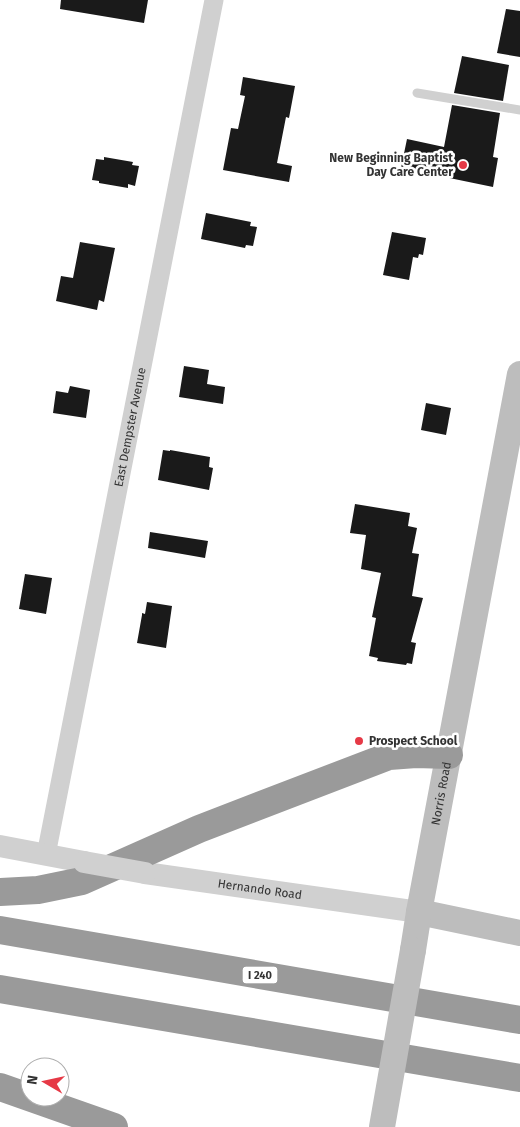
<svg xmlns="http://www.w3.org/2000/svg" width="520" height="1127" font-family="'Fira Sans',sans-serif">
	<rect width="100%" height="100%" fill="#fff"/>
	<!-- building -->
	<g fill="#1a1a1a">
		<polygon points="61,0 148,0 144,23 60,9"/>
		<polygon points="506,9 520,11 520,57 497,53"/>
		<polygon points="462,56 509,65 503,101 454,93"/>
		<polygon points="243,77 295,86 289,118 286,117 277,163 292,166 289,182 223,170 231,128 238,129 245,96 240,95"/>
		<polygon points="452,105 500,113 493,157 498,158 493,187 401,168 407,139 444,147"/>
		<polygon points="104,157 133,162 132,165 139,166 135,186 128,184 128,188 99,183 99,181 92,180 96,159 104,160"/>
		<polygon points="206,213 251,222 250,226 257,227 253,246 246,245 245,248 201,239"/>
		<polygon points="392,232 426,238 423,255 419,254 418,258 413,257 409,280 383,275"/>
		<polygon points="80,242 115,248 104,302 99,300 97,310 56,301 61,276 73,278"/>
		<polygon points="184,366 209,370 207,384 225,387 223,404 179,397"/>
		<polygon points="70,386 90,390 86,418 53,413 56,391 68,393"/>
		<polygon points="426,403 451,408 446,435 421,430"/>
		<polygon points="163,450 170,451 170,450 210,457 209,467 213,468 209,490 158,480"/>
		<polygon points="355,504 410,513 408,526 417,528 412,553 419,554 412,596 423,598 411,642 416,643 412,664 407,663 406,665 377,661 378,658 369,656 376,618 372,617 381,573 361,569 366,535 350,533"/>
		<polygon points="150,532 208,541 205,558 148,548"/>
		<polygon points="25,574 52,578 46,614 19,609"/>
		<polygon points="147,602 172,606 166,648 137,643 142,615 142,613 145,614"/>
	</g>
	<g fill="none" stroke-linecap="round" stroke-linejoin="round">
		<!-- service -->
		<polyline stroke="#d0d0d0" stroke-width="9" points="417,93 520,110"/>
		<!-- minor -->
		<path stroke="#d0d0d0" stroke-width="19" id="s1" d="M46,855L214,0"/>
		<!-- tertiary -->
		<g stroke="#d0d0d0" stroke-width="22">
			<polyline points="0,846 84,862"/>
			<path id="s2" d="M145,873L419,912"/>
		</g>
		<!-- secondary -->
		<g stroke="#bdbdbd" stroke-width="26">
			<polyline points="419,912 520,933"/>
			<path id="s3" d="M413,950L419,912L520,374"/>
		</g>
		<!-- motorway -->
		<g stroke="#9a9a9a" stroke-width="28">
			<polyline points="0,892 38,890 82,881 199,829 389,756 416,754 449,755"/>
			<polyline points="0,930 520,1020"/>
			<polyline points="0,989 520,1078"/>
			<polyline points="0,1087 114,1127"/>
		</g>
		<!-- tertiary-bridge -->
		<polyline stroke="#d0d0d0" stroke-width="22" points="84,862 145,873"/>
		<!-- secondary-bridge -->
		<polyline stroke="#bdbdbd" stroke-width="26" points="382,1127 413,950"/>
	</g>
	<!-- markers -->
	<g fill="#e63946" stroke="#fff" stroke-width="2">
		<circle cx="463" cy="165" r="5"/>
		<circle cx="359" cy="741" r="5"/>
	</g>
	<g text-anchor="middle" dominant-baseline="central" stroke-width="5" stroke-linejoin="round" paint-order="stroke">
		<!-- shield labels -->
		<rect fill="#fff" stroke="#707070" stroke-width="1" x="242.5" y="966.5" width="35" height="17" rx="4"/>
		<g font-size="11" font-weight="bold" fill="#333">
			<text x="260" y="975">I 240</text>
		</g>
		<!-- poi labels -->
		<g font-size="12" font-weight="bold" fill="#333" stroke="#fff" text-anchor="end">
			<text x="453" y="158">New Beginning Baptist<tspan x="453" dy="14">Day Care Center</tspan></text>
			<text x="369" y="741" text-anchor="start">Prospect School</text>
		</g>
		<!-- street labels -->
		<g font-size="12" fill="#333" stroke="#fff">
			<text stroke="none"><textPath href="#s1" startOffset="436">East Dempster Avenue</textPath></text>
			<text stroke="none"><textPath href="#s3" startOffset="159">Norris Road</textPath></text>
			<text stroke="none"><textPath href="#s2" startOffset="116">Hernando Road</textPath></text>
		</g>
	</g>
	<!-- north arrow -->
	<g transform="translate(45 1082) rotate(279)"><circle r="24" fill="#ffffff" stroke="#adadad"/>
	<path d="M0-4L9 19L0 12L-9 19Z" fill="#e63946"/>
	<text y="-8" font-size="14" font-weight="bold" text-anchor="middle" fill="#333333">N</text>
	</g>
</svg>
